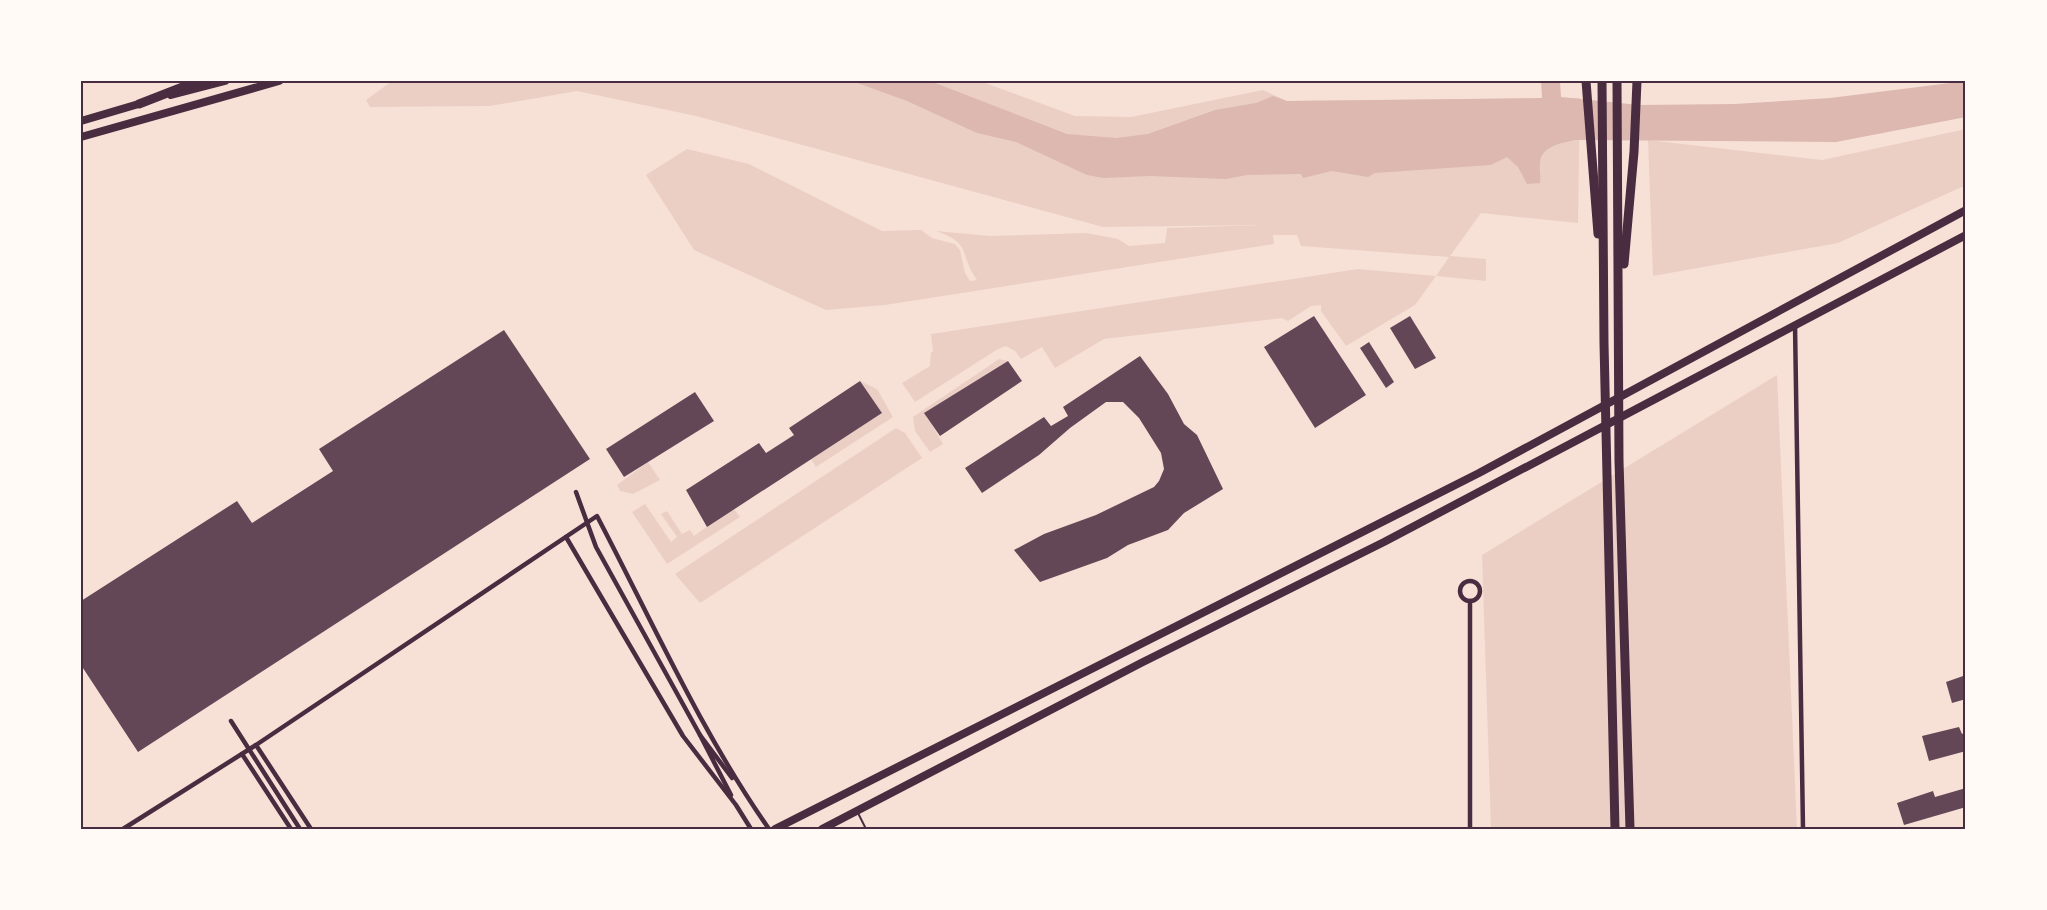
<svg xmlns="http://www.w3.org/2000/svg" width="2047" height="910" font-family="'Public Sans',sans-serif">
	<rect width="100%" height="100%" fill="#f7e1d7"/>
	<!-- green -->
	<g fill="#ebcfc5">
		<path d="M392,81H980L1075,116L1131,117L1263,90L1287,101L1580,98L1578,223L1481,213L1450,256L1486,259V281L1436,276L1415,305L1346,346L1321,311V305L1311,306L1288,321L1282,318L1104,339L1055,368L1042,347L1021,359L1015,351L1006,346L998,349L915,402L902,383L930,366L931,352H933L931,334L1358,269L1436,276L1449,257L1301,246L1297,235H1273L1274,244L885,305L826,310L694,250L646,175L687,149L749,164L882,231L921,230L932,238L955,244L960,250L965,273L970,281L977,280C958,253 973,244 936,231L990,236L1086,233L1118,239L1129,246L1165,243L1167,228L1263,225L1103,227L696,116L577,91L490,106L370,107L366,100Z"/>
		<polygon points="1966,129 1966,185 1838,243 1653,276 1648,140 1822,160"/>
		<polygon points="999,359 1008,361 925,413 943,444 930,452 915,431 913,417"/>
		<polygon points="1777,375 1797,829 1491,829 1482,555"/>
		<polygon points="860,381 877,389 893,417 816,467 811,459 882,413"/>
		<polygon points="896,428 905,433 922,458 700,603 675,574"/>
		<polygon points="648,462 660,480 633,494 620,491 617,485"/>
		<polygon points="645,504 671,542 677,537 661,514 667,511 682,534 690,530 694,536 733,508 740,517 667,564 632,512"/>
	</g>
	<!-- water -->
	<path fill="#dcb8b0" d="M852,81H930L1067,134L1116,138L1148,134L1215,110L1256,103L1273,96L1287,101L1542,98L1541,81H1560L1561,97L1639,105L1735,104L1830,98L1966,81V117L1836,142L1575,140C1562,143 1541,146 1540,163C1539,169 1541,176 1540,183L1527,184L1518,167L1507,157L1491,165L1375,173L1368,177L1332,171L1303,178L1301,174L1247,175L1226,179L1150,176L1104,178L1087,175L1016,142L977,133L907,101Z"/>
	<!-- building -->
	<g fill="#644757">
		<polygon points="1314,316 1366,395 1315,428 1264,347"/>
		<polygon points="1410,316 1436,358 1415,369 1390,328"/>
		<polygon points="504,330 590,459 138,752 81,665 81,601 237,501 252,523 333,471 319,449"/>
		<polygon points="1369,342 1394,382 1386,388 1360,348"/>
		<polygon points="1140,356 1168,394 1184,424 1197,435 1223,489 1184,513 1168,530 1128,545 1107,558 1040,582 1014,550 1044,534 1096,515 1154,487 1159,481 1164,469 1161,453 1139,418 1123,402 1106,402 1070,428 1039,455 982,493 965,468 1044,417 1051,426 1068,416 1063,407"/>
		<polygon points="1008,361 1022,381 940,436 924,413"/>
		<polygon points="860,381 882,413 707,527 686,490 759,443 766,453 794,435 789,428"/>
		<polygon points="695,392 714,421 624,477 606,449"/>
		<polygon points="1966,675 1966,699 1952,703 1946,682"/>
		<polygon points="1959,727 1962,734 1966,732 1966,751 1929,761 1922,736"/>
		<polygon points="1966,788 1966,807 1904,825 1897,803 1933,791 1935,797"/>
	</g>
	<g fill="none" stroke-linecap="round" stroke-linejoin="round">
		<!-- service -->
		<polyline stroke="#4a2c40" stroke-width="2" points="858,813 866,829"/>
		<!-- minor -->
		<g stroke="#4a2c40" stroke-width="4.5">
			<polyline points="1795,325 1803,829"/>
			<polyline points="576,492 596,547 700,735"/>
			<polyline points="566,537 683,736 736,805 751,829"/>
			<circle cx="1470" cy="591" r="10"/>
			<polyline points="231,721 300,829"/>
			<polyline points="256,745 311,829"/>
			<polyline points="242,754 291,829"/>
			<polyline points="731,795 700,735 732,778"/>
			<path d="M123,829L256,745L597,516C652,621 701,732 769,829"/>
			<polyline points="1470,829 1470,601"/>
		</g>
		<!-- primary -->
		<g stroke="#4a2c40" stroke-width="8">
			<polyline points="775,829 1479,473 1966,210"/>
			<polyline points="822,829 1141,663 1384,542 1966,235"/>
		</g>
		<!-- trunk -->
		<g stroke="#4a2c40" stroke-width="8">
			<polyline points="171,95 225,81"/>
			<polyline points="81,121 142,103"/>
			<polyline points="81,137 279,81"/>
		</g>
		<!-- motorway -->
		<g stroke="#4a2c40" stroke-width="9">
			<polyline points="1586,81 1598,234"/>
			<polyline points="1602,81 1604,343 1615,829"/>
			<polyline points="1617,81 1619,461 1630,829"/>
			<polyline points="139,104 198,81"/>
			<polyline points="1624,264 1634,152 1637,81"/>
		</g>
	</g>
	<!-- border -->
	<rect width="2047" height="910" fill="none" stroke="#fffaf5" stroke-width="165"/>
	<rect x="82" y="82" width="1882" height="746" fill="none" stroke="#4a2c40" stroke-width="2"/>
</svg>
